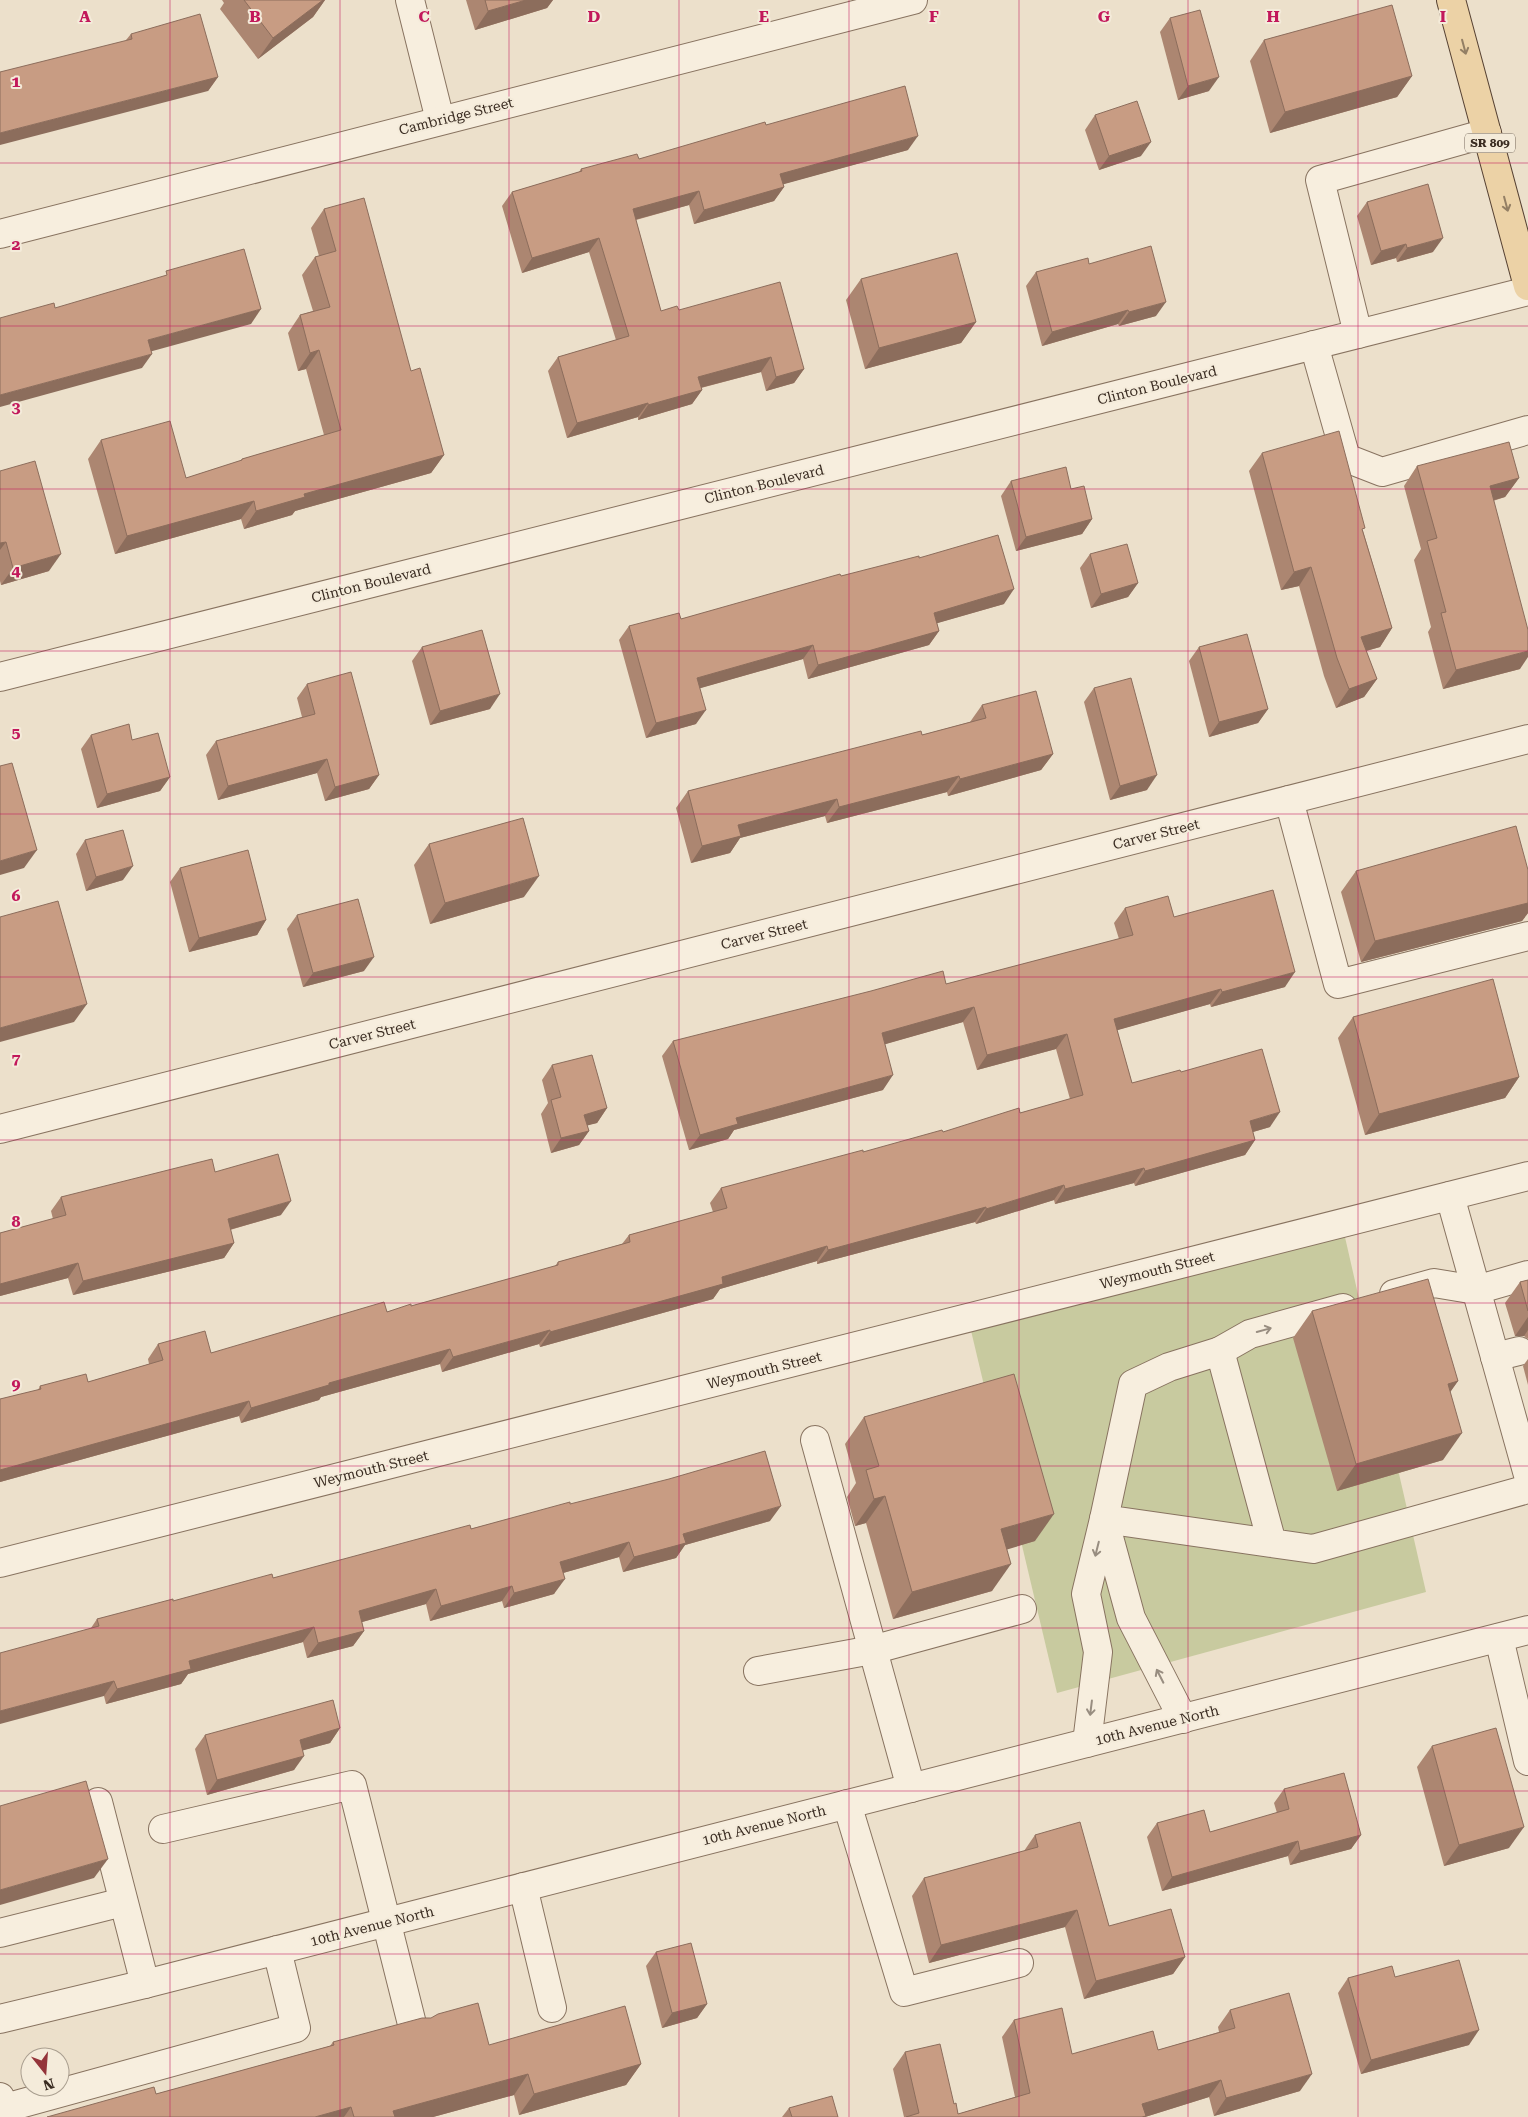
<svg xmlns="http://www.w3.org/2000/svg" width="1528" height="2117" font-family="'Roboto Serif',serif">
	<rect width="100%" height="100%" fill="#ece0cb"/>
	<!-- green -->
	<polygon fill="#c8ca9f" points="1342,1224 1426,1592 1057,1693 968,1318"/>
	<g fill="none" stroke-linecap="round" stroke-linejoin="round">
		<!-- minor casing -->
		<g stroke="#887360" stroke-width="30">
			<g id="minor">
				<polyline points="410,0 440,120"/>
				<polyline points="0,234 913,0"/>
				<polyline points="1358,334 1320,180 1487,133"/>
				<polyline points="1314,345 1346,458 1382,472 1528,430"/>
				<polyline points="0,677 1528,291"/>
				<polyline points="1289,800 1338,984 1528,936"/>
				<polyline points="0,1129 1528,739"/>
				<polyline points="1450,1196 1528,1475"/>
				<polyline points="1394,1294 1434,1283 1476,1290 1528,1275"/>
				<polyline points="1220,1351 1250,1334 1343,1308"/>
				<polyline points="1495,1357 1519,1351"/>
				<polyline points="815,1440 911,1788"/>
				<polyline points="1272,1543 1220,1351 1169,1367 1133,1384 1104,1519 1313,1549 1528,1489"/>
				<polyline points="0,1563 1528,1176"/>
				<polyline points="1499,1638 1528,1761"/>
				<polyline points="758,1671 872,1650 1022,1609"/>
				<polyline points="1087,1743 1098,1652 1086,1594 1104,1519 1131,1618 1183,1719"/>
				<polyline points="98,1802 145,1984"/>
				<polyline points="847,1804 904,1992 1019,1963"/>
				<polyline points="163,1829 352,1785 412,2024"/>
				<polyline points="523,1887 552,2008"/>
				<polyline points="0,1933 123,1902"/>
				<polyline points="0,2019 145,1984 1528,1630"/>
				<polyline points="0,2097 5,2108 296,2028 277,1950"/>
			</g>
		</g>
		<!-- major casing -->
		<g stroke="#574233" stroke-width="30">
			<polyline id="major" points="1451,0 1528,286"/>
		</g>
		<!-- minor -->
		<use href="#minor" stroke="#f7eede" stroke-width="28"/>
		<!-- major -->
		<use href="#major" stroke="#ecd2a6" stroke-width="28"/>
	</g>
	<!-- wall -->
	<g fill="#ac8671">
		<polygon points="222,0 325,0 313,17 258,59 220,9 224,3"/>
		<polygon points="466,0 553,0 547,8 475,30"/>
		<polygon points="1170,18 1209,91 1178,100 1160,32"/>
		<polygon points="131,34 218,77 208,91 126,40"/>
		<polygon points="1264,40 1412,76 1397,97 1270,133 1250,61"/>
		<polygon points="1095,115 1141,156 1099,170 1085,130"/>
		<polygon points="766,125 908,150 783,184 784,187 774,201 694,224 689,205 636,220 661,311 679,310 804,369 794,383 766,391 761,372 701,388 702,390 692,404 638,420 638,417 567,438 548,371 558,357 616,340 589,252 522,273 502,206 512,192 579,172 581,169 639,159"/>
		<polygon points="1367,202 1433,252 1397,262 1396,258 1371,265 1357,216"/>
		<polygon points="324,209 411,371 444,455 431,473 295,511 292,515 244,529 241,519 115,554 88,459 101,440 186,478 240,461 242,459 324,435 306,369 298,371 288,333 300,315 313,311 302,275 315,257 319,256 311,228"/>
		<polygon points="1089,264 1156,316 1119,326 1118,324 1042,346 1026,286 1036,272"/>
		<polygon points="861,279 976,322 961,343 865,369 846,300"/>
		<polygon points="1262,453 1363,531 1392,628 1380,647 1366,651 1377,679 1364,697 1336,708 1324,676 1299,586 1281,590 1249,471"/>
		<polygon points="1417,466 1519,478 1505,497 1493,501 1520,669 1443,689 1428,632 1431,627 1414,560 1421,549 1404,486"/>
		<polygon points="0,471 49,571 1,585 0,581"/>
		<polygon points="1011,481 1071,489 1092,519 1082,534 1016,551 1001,496"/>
		<polygon points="1090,554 1138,583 1128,597 1091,608 1080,568"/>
		<polygon points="919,558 1004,604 937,623 939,631 929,645 808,679 803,659 700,688 696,724 646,738 619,640 629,626 681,619 841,576"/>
		<polygon points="422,647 490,709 430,725 412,661"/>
		<polygon points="1199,647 1268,709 1258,723 1209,737 1189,661"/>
		<polygon points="307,684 379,775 369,789 325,801 317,773 218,800 206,755 216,741 302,717 297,698"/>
		<polygon points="1094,688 1147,790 1110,800 1084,702"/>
		<polygon points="982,705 1053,754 1041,770 948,796 947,792 827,823 825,816 740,838 730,853 691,863 676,808 688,791 922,735 970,722"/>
		<polygon points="91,735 132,740 170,777 160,791 97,808 81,749"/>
		<polygon points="85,840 123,880 86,891 76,854"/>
		<polygon points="429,844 524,897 430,924 414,865"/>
		<polygon points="180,868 266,920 257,935 189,952 170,882"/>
		<polygon points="1528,870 1528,913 1522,921 1361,962 1341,892 1356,871"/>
		<polygon points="1125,908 1174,917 1285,987 1211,1007 1210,1004 1117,1030 1132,1083 1181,1072 1270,1127 1253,1132 1255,1140 1245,1155 1135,1186 1134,1183 1055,1204 1054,1200 976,1224 975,1222 817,1264 817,1261 720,1289 713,1299 540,1347 539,1344 442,1372 440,1364 321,1397 319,1400 241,1423 239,1416 0,1482 0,1399 38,1390 40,1386 88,1382 149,1364 148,1359 158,1344 211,1353 411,1306 555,1266 558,1262 622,1244 629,1235 713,1212 710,1203 721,1188 1020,1113 1070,1099 1056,1049 977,1070 963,1022 885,1044 883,1090 734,1130 728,1139 689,1150 662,1056 673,1041 946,984 1119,939 1114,923"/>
		<polygon points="297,915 364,971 303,987 287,929"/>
		<polygon points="1353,1017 1519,1077 1505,1098 1365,1135 1338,1038"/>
		<polygon points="552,1065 607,1108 597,1123 587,1125 589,1131 579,1145 551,1153 541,1114 548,1103 542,1080"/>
		<polygon points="215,1172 281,1215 230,1230 234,1243 224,1258 73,1295 68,1278 0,1296 0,1233 53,1219 51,1211 61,1197"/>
		<polygon points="1528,1280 1528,1339 1524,1336 1515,1336 1505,1303 1520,1282"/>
		<polygon points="1312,1311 1458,1381 1450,1392 1443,1460 1337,1491 1293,1338"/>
		<polygon points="1528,1359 1528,1385 1523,1366"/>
		<polygon points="864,1417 1035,1541 1006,1549 992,1591 893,1619 866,1523 855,1526 847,1497 856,1483 845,1444"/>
		<polygon points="570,1504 770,1521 685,1545 676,1558 623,1572 619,1557 563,1573 554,1594 504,1608 502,1601 430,1621 426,1604 362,1622 364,1631 353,1646 307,1658 303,1642 188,1674 181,1684 106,1704 104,1696 91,1628 97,1619 273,1578"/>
		<polygon points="340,1728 330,1743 303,1750 294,1770 207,1795 195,1749 205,1735"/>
		<polygon points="1432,1746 1509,1848 1444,1866 1417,1767"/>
		<polygon points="1284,1789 1361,1835 1351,1849 1290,1865 1288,1856 1162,1891 1147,1837 1157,1823 1210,1832 1277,1813 1274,1803"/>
		<polygon points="1035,1835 1109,1926 1185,1957 1173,1974 1084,1999 1065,1927 929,1963 912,1896 924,1878 1024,1851"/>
		<polygon points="656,1952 707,2004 697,2018 662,2028 646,1966"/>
		<polygon points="1395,1977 1469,2045 1361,2074 1338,1993 1348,1978"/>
		<polygon points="1230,2010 1300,2091 1214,2116 1209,2097 1145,2117 904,2117 893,2069 905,2052 954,2104 958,2114 1015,2097 1002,2037 1014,2020 1072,2054 1158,2050 1219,2032 1218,2027"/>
		<polygon points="333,2042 489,2045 641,2064 626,2085 519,2115 514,2095 433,2117 47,2117 156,2094 330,2046"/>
		<polygon points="789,2108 838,2117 782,2117"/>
	</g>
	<!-- shaded-wall -->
	<g fill="#8c6d5c">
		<polygon points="323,0 325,0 313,17 258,59 273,38"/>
		<polygon points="526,0 553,0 547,8 475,30 488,11"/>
		<polygon points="1412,76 1397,97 1270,133 1285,112"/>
		<polygon points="218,77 208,91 0,145 0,133"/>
		<polygon points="1219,77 1209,91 1178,100 1188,86"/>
		<polygon points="918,136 908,150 770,188 780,174"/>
		<polygon points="1151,142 1141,156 1099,170 1109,156"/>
		<polygon points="784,187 774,201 694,224 704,210"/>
		<polygon points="699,191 689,205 623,223 633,209"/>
		<polygon points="599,238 589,252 522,273 532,258"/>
		<polygon points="1443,238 1433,252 1397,262 1407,248"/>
		<polygon points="1406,244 1396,258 1371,265 1381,251"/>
		<polygon points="1166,302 1156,316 1119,326 1129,312"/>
		<polygon points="261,309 251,324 138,355 148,340"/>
		<polygon points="1128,310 1118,324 1042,346 1052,332"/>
		<polygon points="976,322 961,343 865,369 879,348"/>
		<polygon points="319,350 306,369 298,371 310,353"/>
		<polygon points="152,354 142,368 0,407 0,395"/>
		<polygon points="771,357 761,372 688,391 698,377"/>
		<polygon points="804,369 794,383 766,391 776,377"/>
		<polygon points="702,390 692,404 638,420 648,405"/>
		<polygon points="648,403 638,417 567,438 577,423"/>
		<polygon points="444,455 431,473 295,511 292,515 244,529 256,511 304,494"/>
		<polygon points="1519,478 1505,497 1476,505 1490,486"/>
		<polygon points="254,501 241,519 115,554 127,536"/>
		<polygon points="1092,519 1082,534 1016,551 1026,537"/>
		<polygon points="6,542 0,550 0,543"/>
		<polygon points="61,554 49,571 1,585 13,568"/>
		<polygon points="1311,567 1299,586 1281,590 1294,572"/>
		<polygon points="1138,583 1128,597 1091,608 1101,594"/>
		<polygon points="1014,589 1004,604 924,627 934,613"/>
		<polygon points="1392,628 1380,647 1348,656 1361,637"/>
		<polygon points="939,631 929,645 808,679 818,665"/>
		<polygon points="813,645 803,659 687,692 697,678"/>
		<polygon points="1528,651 1528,657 1520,669 1443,689 1456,670"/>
		<polygon points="1377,679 1364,697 1336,708 1349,689"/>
		<polygon points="500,694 490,709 430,725 440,711"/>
		<polygon points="1268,709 1258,723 1209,737 1219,722"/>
		<polygon points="706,710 696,724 646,738 656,723"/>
		<polygon points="1053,754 1041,770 948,796 960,779"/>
		<polygon points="327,759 317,773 218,800 228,786"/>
		<polygon points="379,775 369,789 325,801 335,787"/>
		<polygon points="1157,775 1147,790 1110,800 1120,786"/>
		<polygon points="959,776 947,792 827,823 839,807"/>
		<polygon points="170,777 160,791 97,808 107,794"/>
		<polygon points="837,799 825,816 740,838 730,853 691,863 702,846 738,825"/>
		<polygon points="37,850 24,868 0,875 0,861"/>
		<polygon points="133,866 123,880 86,891 96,877"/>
		<polygon points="539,876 524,897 430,924 445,903"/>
		<polygon points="1528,903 1528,913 1522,921 1361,962 1375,941"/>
		<polygon points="266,920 257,935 189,952 199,938"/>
		<polygon points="374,957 364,971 303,987 313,973"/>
		<polygon points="1295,972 1285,987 1211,1007 1222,992"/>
		<polygon points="1221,989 1210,1004 1104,1034 1114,1019"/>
		<polygon points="87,1004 74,1022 0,1042 0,1028"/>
		<polygon points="974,1007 963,1022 872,1048 882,1033"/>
		<polygon points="1067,1034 1056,1049 977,1070 987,1055"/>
		<polygon points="893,1075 883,1090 734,1130 728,1139 689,1150 700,1135 736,1118"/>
		<polygon points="1519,1077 1505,1098 1365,1135 1379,1114"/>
		<polygon points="607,1108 597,1123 574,1129 584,1115"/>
		<polygon points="1280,1112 1270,1127 1239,1136 1250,1121"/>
		<polygon points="589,1131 579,1145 551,1153 561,1138"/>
		<polygon points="1255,1140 1245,1155 1135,1186 1145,1171"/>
		<polygon points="1144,1168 1134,1183 1055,1204 1065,1189"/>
		<polygon points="1064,1185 1054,1200 976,1224 986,1209"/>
		<polygon points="291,1201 281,1215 218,1233 228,1219"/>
		<polygon points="986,1207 975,1222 817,1264 828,1250"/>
		<polygon points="234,1243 224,1258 73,1295 83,1281"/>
		<polygon points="827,1246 817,1261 720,1289 713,1299 540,1347 550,1332 722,1277"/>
		<polygon points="78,1263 68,1278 0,1296 0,1284"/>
		<polygon points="1528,1317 1528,1330 1524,1336 1515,1336"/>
		<polygon points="550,1330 539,1344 442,1372 453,1357"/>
		<polygon points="450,1349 440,1364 321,1397 319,1400 241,1423 251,1408 329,1383"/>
		<polygon points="1458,1381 1439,1408 1448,1384"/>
		<polygon points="249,1401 239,1416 0,1482 0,1470"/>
		<polygon points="1462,1433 1443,1460 1337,1491 1356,1464"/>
		<polygon points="885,1496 866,1523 855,1526 874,1499"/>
		<polygon points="781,1506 770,1521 685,1545 676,1558 623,1572 634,1557 683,1534"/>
		<polygon points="1054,1514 1035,1541 982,1557 1001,1529"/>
		<polygon points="629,1542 619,1557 549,1577 560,1562"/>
		<polygon points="1011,1564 992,1591 893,1619 912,1592"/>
		<polygon points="565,1579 554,1594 504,1608 514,1593"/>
		<polygon points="512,1586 502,1601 430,1621 441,1606"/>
		<polygon points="436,1589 426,1604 348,1626 359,1611"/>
		<polygon points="314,1627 303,1642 188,1674 181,1684 106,1704 117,1689 189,1661"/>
		<polygon points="364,1631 353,1646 307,1658 318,1643"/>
		<polygon points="114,1681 104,1696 0,1724 0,1711"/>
		<polygon points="340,1728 330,1743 290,1754 300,1740"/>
		<polygon points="304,1756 294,1770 207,1795 217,1780"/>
		<polygon points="1524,1827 1509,1848 1444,1866 1459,1845"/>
		<polygon points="1361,1835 1351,1849 1290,1865 1300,1851"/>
		<polygon points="1298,1841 1288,1856 1162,1891 1172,1877"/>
		<polygon points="108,1859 94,1878 0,1905 0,1890"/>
		<polygon points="1077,1910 1065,1927 929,1963 941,1945"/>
		<polygon points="1185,1957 1173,1974 1084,1999 1096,1981"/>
		<polygon points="707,2004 697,2018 662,2028 672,2013"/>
		<polygon points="1479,2030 1469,2045 1361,2074 1371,2060"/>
		<polygon points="641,2064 626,2085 519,2115 534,2094"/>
		<polygon points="528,2074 514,2095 433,2117 389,2117 393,2111"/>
		<polygon points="1312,2074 1300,2091 1214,2116 1226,2098"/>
		<polygon points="1221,2080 1209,2097 1145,2117 1133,2117 1142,2104"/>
		<polygon points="351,2107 344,2117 315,2117"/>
	</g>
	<!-- building -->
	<g fill="#c89c83" stroke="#8c6d5c">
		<polygon points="244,0 323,0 273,38"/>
		<polygon points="485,0 526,0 488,11"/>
		<polygon points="1392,5 1412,76 1285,112 1264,40"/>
		<polygon points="1200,10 1219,77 1188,86 1170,18"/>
		<polygon points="200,14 218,77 0,133 0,72 132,39 131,34"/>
		<polygon points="905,86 918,136 780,174 784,187 704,210 699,191 633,209 661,311 677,306 679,310 780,282 804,369 776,377 771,357 698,377 702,390 648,405 648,403 577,423 558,357 629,336 599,238 532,258 512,192 582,171 581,169 637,154 639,159 765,122 766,125"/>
		<polygon points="1137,101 1151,142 1109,156 1095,115"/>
		<polygon points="1428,184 1443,238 1407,248 1406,244 1381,251 1367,202"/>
		<polygon points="364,198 411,371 420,368 444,455 304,494 305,497 256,511 254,501 127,536 101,440 170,421 186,478 242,460 242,459 341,430 319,350 310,353 300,315 330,307 315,257 336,251 324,209"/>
		<polygon points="1151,246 1166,302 1129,312 1128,310 1052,332 1036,272 1088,258 1089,264"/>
		<polygon points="244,249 261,309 148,340 152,354 0,395 0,318 54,303 55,308 167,275 166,271"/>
		<polygon points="957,253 976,322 879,348 861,279"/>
		<polygon points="1339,431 1365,528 1362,529 1392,628 1361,637 1377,679 1349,689 1337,658 1311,567 1294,572 1262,453"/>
		<polygon points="1509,442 1519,478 1490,486 1528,630 1528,651 1456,670 1441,613 1446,612 1427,541 1437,538 1417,466"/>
		<polygon points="35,461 61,554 13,568 6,542 0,543 0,471"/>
		<polygon points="1066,467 1071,489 1084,486 1092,519 1026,537 1011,481"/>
		<polygon points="998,535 1014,589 934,613 939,631 818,665 813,645 697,678 706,710 656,723 629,626 679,613 681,619 840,574 841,576 919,556 919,558"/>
		<polygon points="1127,544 1138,583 1101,594 1090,554"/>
		<polygon points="482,630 500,694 440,711 422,647"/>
		<polygon points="1247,634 1268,709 1219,722 1199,647"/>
		<polygon points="351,672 379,775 335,787 327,759 228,786 216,741 315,714 307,684"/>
		<polygon points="1131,678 1157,775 1120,786 1094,688"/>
		<polygon points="1036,691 1053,754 960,779 959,776 839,807 837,799 738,825 741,836 702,846 688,791 921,731 922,735 986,718 982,705"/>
		<polygon points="129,724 132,740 158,733 170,777 107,794 91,735"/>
		<polygon points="12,763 37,850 0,861 0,766"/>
		<polygon points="523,818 539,876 445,903 429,844"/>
		<polygon points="1516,826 1528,870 1528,903 1375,941 1356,871"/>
		<polygon points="123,830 133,866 96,877 85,840"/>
		<polygon points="248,850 266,920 199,938 180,868"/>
		<polygon points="1273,890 1295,972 1222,992 1221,989 1114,1019 1132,1083 1180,1070 1181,1072 1262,1049 1280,1112 1250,1121 1255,1140 1145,1171 1144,1168 1065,1189 1064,1185 986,1209 986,1207 828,1250 827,1246 722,1277 723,1284 550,1332 550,1330 453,1357 450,1349 329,1383 329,1385 251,1408 249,1401 0,1470 0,1399 41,1389 40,1386 86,1374 88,1382 163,1360 158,1344 205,1331 211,1353 384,1302 387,1312 411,1304 411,1306 558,1265 558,1262 630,1242 629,1235 727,1208 721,1188 863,1150 863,1152 942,1130 943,1132 1019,1108 1020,1113 1083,1095 1067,1034 987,1055 974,1007 882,1033 893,1075 736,1118 738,1124 700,1135 673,1041 871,991 943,971 946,984 1133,935 1125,908 1168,896 1174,917"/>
		<polygon points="358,899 374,957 313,973 297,915"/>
		<polygon points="58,901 87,1004 0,1028 0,917"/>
		<polygon points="1493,979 1519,1077 1379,1114 1353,1017"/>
		<polygon points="592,1055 607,1108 584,1115 589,1131 561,1138 551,1100 561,1097 552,1065"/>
		<polygon points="278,1154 291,1201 228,1219 234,1243 83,1281 78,1263 0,1284 0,1233 66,1215 61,1197 212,1159 215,1172"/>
		<polygon points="1428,1279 1458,1381 1448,1384 1462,1433 1356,1464 1312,1311"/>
		<polygon points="1528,1280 1528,1311 1520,1282"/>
		<polygon points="1014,1374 1054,1514 1001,1529 1011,1564 912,1592 885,1496 874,1499 866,1470 879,1466 864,1417"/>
		<polygon points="765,1451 781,1506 683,1534 686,1543 634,1557 629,1542 560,1562 565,1579 514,1593 512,1586 441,1606 436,1589 359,1611 364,1631 318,1643 314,1627 189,1661 191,1669 117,1689 114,1681 0,1711 0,1653 99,1626 97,1619 173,1599 173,1601 272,1574 273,1578 470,1525 471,1529 570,1502 570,1504 669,1479"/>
		<polygon points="333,1700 340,1728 300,1740 304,1756 217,1780 205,1735"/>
		<polygon points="1496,1728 1524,1827 1459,1845 1432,1746"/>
		<polygon points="1344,1773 1361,1835 1300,1851 1298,1841 1172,1877 1157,1823 1204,1810 1210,1832 1289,1809 1284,1789"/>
		<polygon points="86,1781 108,1859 0,1890 0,1806"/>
		<polygon points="1080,1822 1109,1926 1171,1909 1185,1957 1096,1981 1077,1910 941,1945 924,1878 1038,1847 1035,1835"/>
		<polygon points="691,1943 707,2004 672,2013 656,1952"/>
		<polygon points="1459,1960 1479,2030 1371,2060 1348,1978 1392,1966 1395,1977"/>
		<polygon points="1289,1993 1312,2074 1226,2098 1221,2080 1142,2104 1146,2116 1142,2117 906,2117 919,2113 905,2052 940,2044 954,2104 956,2103 958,2114 1030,2093 1014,2020 1062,2008 1072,2054 1153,2031 1158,2050 1235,2028 1230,2010"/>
		<polygon points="478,2003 489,2045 625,2006 641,2064 534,2094 528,2074 393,2111 395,2117 354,2117 351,2107 315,2117 47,2117 154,2087 156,2094 334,2045 333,2042 422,2018 431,2018 438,2014"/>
		<polygon points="832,2096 838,2117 792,2117 789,2108"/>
	</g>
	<!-- one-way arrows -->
	<defs><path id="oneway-shaft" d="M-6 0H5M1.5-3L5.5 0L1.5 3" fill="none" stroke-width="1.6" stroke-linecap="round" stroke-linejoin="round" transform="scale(1.25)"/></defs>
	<g stroke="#937f64">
		<use href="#oneway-shaft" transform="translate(1464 47) rotate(75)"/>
		<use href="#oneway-shaft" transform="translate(1506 204) rotate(75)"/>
	</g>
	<g stroke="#988d80">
		<use href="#oneway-shaft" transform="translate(1264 1330) rotate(-15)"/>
		<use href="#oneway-shaft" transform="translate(1097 1549) rotate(104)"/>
		<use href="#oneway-shaft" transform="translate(1160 1676) rotate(-117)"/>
		<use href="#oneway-shaft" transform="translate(1091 1708) rotate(97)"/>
	</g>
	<!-- grid -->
	<path fill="none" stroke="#c2185b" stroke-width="1" stroke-opacity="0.55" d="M170,0V2117M340,0V2117M509,0V2117M679,0V2117M849,0V2117M1019,0V2117M1188,0V2117M1358,0V2117M0,163H1528M0,326H1528M0,489H1528M0,651H1528M0,814H1528M0,977H1528M0,1140H1528M0,1303H1528M0,1466H1528M0,1628H1528M0,1791H1528M0,1954H1528"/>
	<g text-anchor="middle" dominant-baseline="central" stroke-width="4" stroke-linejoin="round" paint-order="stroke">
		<!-- shield labels -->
		<rect fill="#f4ebda" stroke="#726559" stroke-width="1" x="1465" y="133.5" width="50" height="19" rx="4"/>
		<g font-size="12" font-weight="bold" fill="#3a2c22">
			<text x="1490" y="143">SR 809</text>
		</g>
		<!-- street labels -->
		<g font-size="14" fill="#3a2c22" stroke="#f4ebda">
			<text transform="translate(456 116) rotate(-14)">Cambridge Street</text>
			<text transform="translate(1157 385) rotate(-14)">Clinton Boulevard</text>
			<text transform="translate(764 484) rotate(-14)">Clinton Boulevard</text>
			<text transform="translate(371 583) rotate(-14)">Clinton Boulevard</text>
			<text transform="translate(1156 834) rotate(-14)">Carver Street</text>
			<text transform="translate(764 934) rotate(-14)">Carver Street</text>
			<text transform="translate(372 1034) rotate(-14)">Carver Street</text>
			<text transform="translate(1157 1270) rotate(-14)">Weymouth Street</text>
			<text transform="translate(764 1370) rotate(-14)">Weymouth Street</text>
			<text transform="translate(371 1469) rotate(-14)">Weymouth Street</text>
			<text transform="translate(1157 1725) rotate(-14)">10th Avenue North</text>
			<text transform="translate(764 1825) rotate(-14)">10th Avenue North</text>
			<text transform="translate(372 1926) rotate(-14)">10th Avenue North</text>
		</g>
	</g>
	<g font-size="16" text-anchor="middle" font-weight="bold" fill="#c2185b" stroke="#f4ebda" stroke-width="4" stroke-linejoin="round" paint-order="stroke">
		<text x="85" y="22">A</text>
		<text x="255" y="22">B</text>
		<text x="424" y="22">C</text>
		<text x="594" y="22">D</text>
		<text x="764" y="22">E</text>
		<text x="934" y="22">F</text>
		<text x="1104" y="22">G</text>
		<text x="1273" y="22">H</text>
		<text x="1443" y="22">I</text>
		<text x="16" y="87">1</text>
		<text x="16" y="250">2</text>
		<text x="16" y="413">3</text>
		<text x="16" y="576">4</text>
		<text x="16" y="738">5</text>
		<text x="16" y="901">6</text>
		<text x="16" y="1064">7</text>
		<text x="16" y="1227">8</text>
		<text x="16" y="1390">9</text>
	</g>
	<!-- north arrow -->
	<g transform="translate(45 2072) rotate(163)"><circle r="24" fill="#f4ebda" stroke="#aa9f90"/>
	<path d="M0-4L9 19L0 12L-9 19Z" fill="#94343a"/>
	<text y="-8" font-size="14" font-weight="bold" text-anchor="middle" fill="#3a2c22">N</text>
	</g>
</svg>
